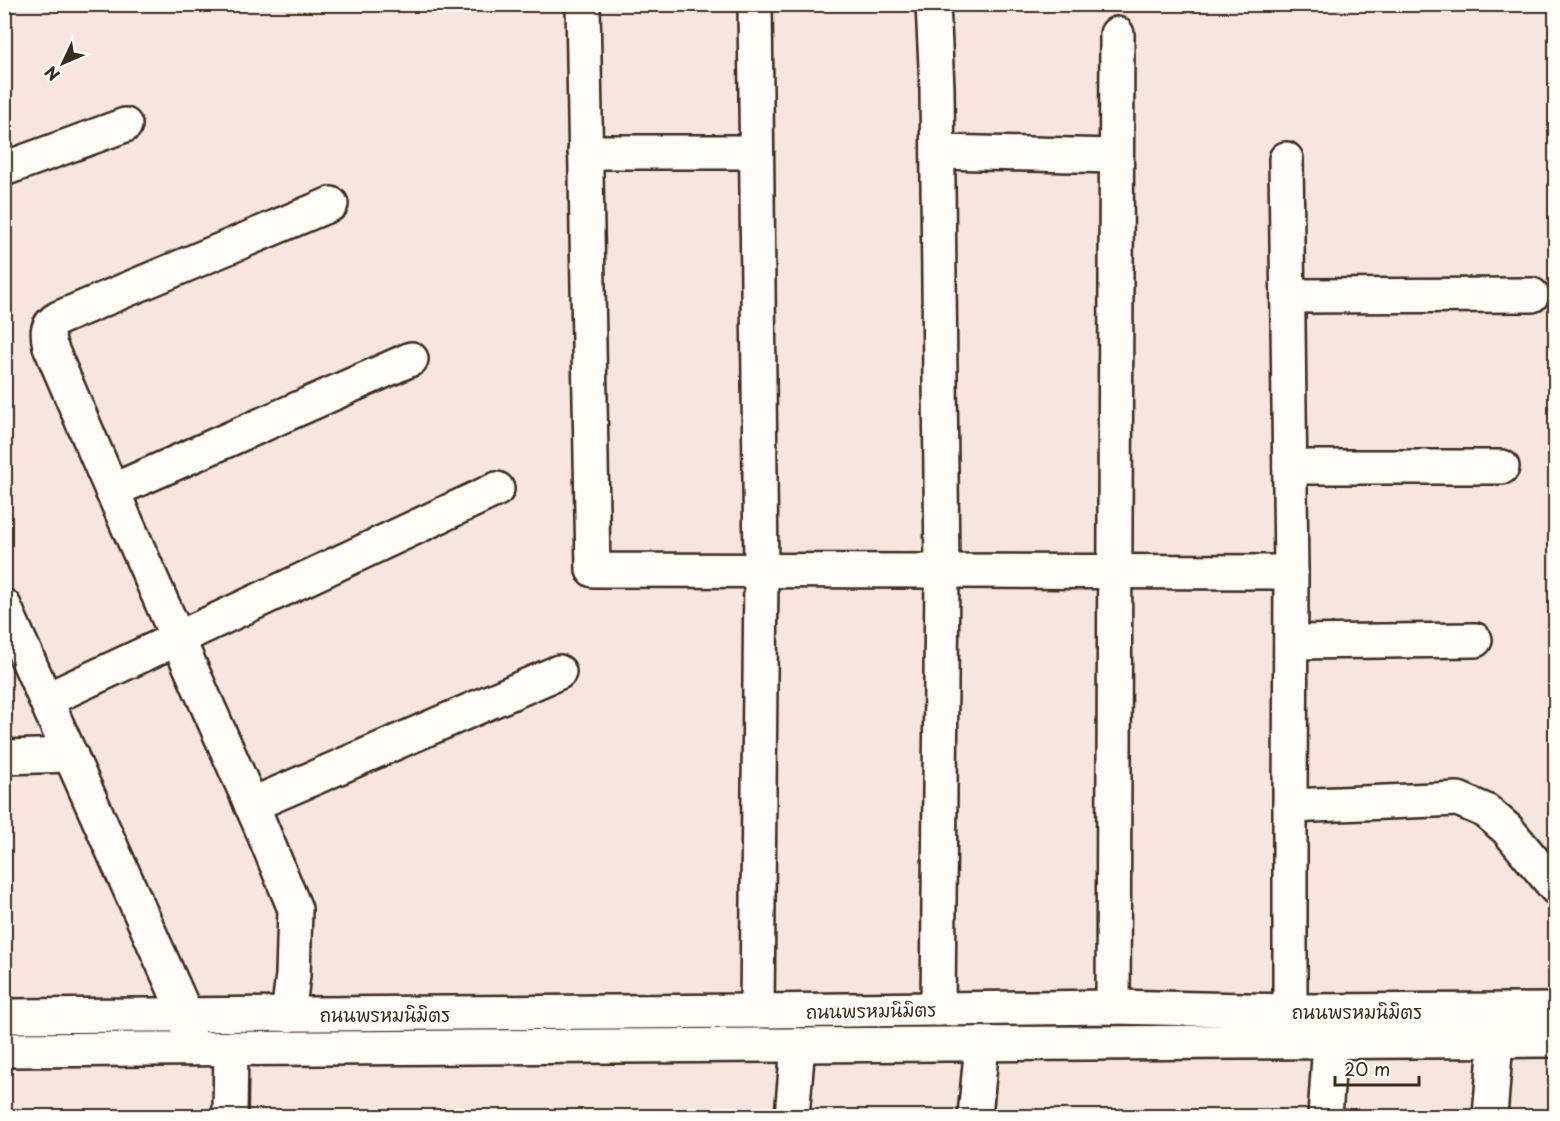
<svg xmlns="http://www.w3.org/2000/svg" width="1560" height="1121" font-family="'Playpen Sans','Playpen Sans Thai',sans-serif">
	<rect width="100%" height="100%" fill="#f7e5df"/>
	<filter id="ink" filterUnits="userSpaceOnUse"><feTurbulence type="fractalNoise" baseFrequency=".0167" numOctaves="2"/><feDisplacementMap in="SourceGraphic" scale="12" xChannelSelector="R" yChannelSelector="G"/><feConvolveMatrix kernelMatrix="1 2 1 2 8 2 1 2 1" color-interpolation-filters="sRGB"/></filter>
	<g filter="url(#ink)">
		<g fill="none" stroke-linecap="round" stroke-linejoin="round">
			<!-- minor casing -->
			<g stroke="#3b2a1e" stroke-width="38">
				<g id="minor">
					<polyline points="583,4 593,570 1291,572"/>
					<polyline points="755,4 761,571 757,1011"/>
					<polyline points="933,4 937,88 942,571 938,1009"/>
					<polyline points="585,152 756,152"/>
					<polyline points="938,152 1116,156"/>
					<polyline points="1286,159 1291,572 1290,806 1290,1011"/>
					<polyline points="4,169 125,125"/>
					<polyline points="1288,296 1532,295"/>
					<polyline points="1290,467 1502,467"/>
					<polyline points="112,491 411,359"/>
					<polyline points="4,606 186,1015 189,1035"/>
					<polyline points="1291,642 1475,640"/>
					<polyline points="46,700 497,489"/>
					<polyline points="4,757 71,755"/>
					<polyline points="251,805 559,672"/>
					<polyline points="1290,806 1458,799 1486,811 1507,829 1556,888"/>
					<polyline points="1113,1007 1117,34"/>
					<path d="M288,1015L293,975L295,909L259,822L104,472L50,346C47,333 46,325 59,318L331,204"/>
					<polyline points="4,1016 757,1011 1113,1007 1290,1011 1556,1010"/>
					<polyline points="4,1050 1556,1040"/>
					<polyline points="230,1116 231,1048"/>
					<polyline points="792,1116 798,1045"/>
					<polyline points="975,1116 982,1044"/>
					<polyline points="1325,1116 1330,1043"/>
					<polyline points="1490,1116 1496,1041"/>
				</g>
			</g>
			<!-- minor -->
			<use href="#minor" stroke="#fdfcf7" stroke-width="33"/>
		</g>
	</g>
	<g text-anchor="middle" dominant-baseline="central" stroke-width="5" stroke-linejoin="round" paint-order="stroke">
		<!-- street labels -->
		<g font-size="18" fill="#3b2a1e" stroke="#fdfcf7">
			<text transform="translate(871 1010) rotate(-1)">ถนนพรหมนิมิตร</text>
			<text x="1357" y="1011">ถนนพรหมนิมิตร</text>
			<text x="385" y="1014">ถนนพรหมนิมิตร</text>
		</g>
	</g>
	<!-- margin -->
	<rect width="1560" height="1121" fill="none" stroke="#fdfcf7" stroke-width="24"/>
	<rect x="12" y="12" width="1536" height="1097" fill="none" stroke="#3b2a1e" stroke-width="2" filter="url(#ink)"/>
	<!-- north arrow -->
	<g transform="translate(63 63) rotate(226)" stroke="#fdfcf7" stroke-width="4.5" paint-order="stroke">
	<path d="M0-4.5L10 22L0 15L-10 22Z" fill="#3b2a1e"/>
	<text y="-9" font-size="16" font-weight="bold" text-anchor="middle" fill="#3b2a1e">N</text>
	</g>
	<!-- scale -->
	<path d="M1335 1076v9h84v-9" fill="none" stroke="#3b2a1e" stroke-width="3"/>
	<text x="1344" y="1076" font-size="18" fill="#3b2a1e" stroke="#fdfcf7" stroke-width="4.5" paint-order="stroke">20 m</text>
</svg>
